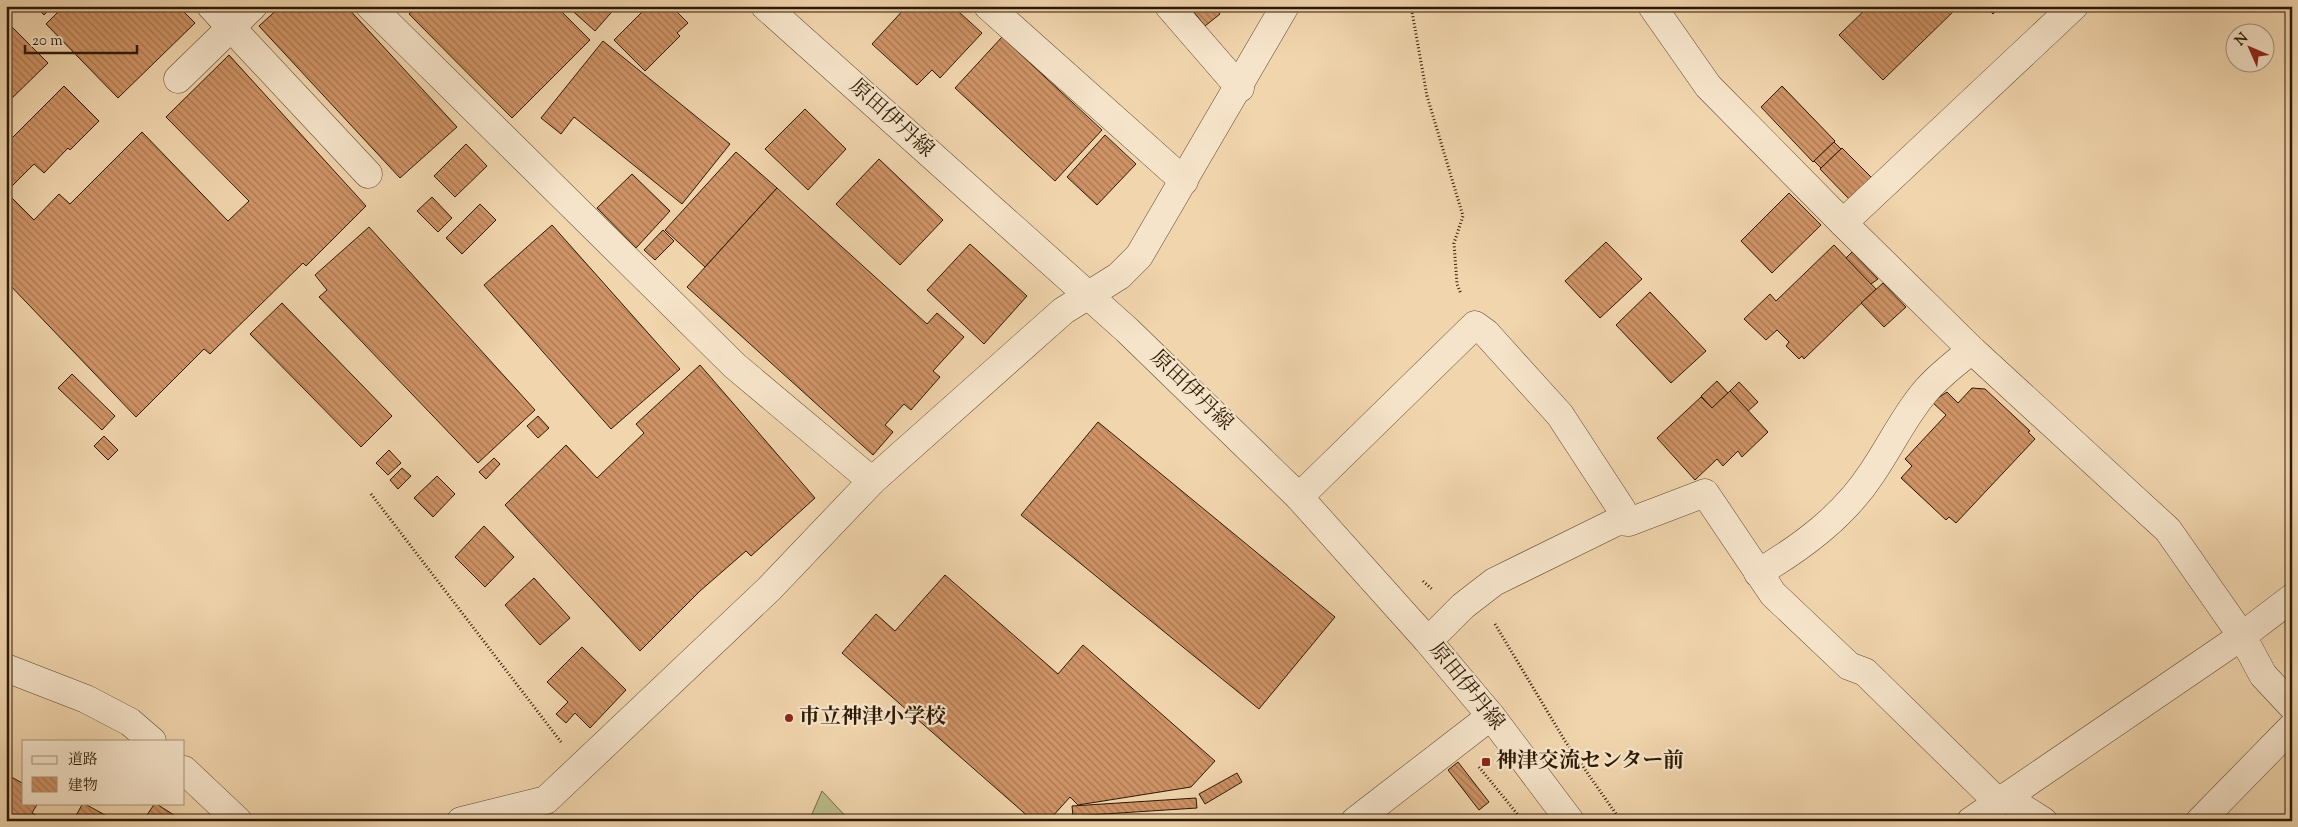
<svg xmlns="http://www.w3.org/2000/svg" width="2298" height="827" font-family="'Sorts Mill Goudy','Noto Serif JP',serif">
	<defs>
		<pattern id="building-back-hatch" width="6" height="6" patternUnits="userSpaceOnUse" patternTransform="scale(1.25)"><rect width="6" height="6" fill="#cf9366"/><path d="M-1 5l2 2M0 0l6 6M5-1l2 2" fill="none" stroke="#a87752"/></pattern>
	</defs>
	<rect width="100%" height="100%" fill="#f1d5ad"/>
	<filter id="stains"><feTurbulence type="fractalNoise" baseFrequency=".004" numOctaves="4"/><feColorMatrix values="0 0 0 0 .2 0 0 0 0 .09 0 0 0 0 .02 0 0 0 .5 -.17"/></filter>
	<radialGradient id="worn" r=".72"><stop offset=".6" stop-color="#630" stop-opacity="0"/><stop offset="1" stop-color="#630" stop-opacity=".3"/></radialGradient>
	<!-- green -->
	<polygon fill="#bbbd89" stroke="#746b46" points="822,791 850,821 809,821"/>
	<!-- building -->
	<g fill="url(#building-back-hatch)" stroke="#2d1904">
		<polygon points="35,6 53,6 44,15"/>
		<polygon points="64,6 178,6 195,23 118,98 46,24"/>
		<polygon points="281,6 346,6 457,127 400,178 259,26"/>
		<polygon points="417,6 556,6 590,40 512,118 409,14"/>
		<polygon points="567,6 617,6 595,31"/>
		<polygon points="648,6 671,6 688,23 677,33 680,36 645,71 614,40"/>
		<polygon points="907,6 964,6 959,12 982,33 940,78 932,70 917,85 872,44"/>
		<polygon points="1189,6 1214,6 1220,14 1205,26"/>
		<polygon points="1869,6 1957,6 1958,7 1883,80 1839,35"/>
		<polygon points="1985,6 2001,6 1993,14"/>
		<polygon points="6,21 48,63 6,104"/>
		<polygon points="1002,37 1102,130 1055,181 955,88"/>
		<polygon points="603,41 730,144 682,204 574,117 561,134 541,118"/>
		<polygon points="229,55 366,206 306,266 303,263 210,354 204,349 136,417 6,281 6,192 34,220 59,194 70,204 142,132 228,221 249,201 166,117"/>
		<polygon points="64,86 99,121 70,150 68,148 44,173 34,164 6,192 6,140 9,137 11,139"/>
		<polygon points="1782,86 1835,141 1813,162 1761,107"/>
		<polygon points="805,109 846,149 808,190 765,149"/>
		<polygon points="1105,135 1136,164 1097,205 1067,177"/>
		<polygon points="1834,142 1841,149 1821,168 1814,161"/>
		<polygon points="466,144 487,166 455,197 434,176"/>
		<polygon points="1842,148 1873,179 1851,201 1820,169"/>
		<polygon points="736,152 777,188 705,267 665,230"/>
		<polygon points="879,159 943,220 900,265 836,204"/>
		<polygon points="632,174 670,211 636,248 597,208"/>
		<polygon points="777,188 927,324 937,313 964,337 933,371 940,377 911,410 904,404 885,425 893,432 873,455 687,287"/>
		<polygon points="1789,193 1821,225 1772,273 1741,241"/>
		<polygon points="432,197 452,218 438,232 417,211"/>
		<polygon points="480,204 496,220 462,254 446,238"/>
		<polygon points="552,225 680,369 611,429 484,285"/>
		<polygon points="369,227 535,410 478,463 319,297 327,290 315,275"/>
		<polygon points="663,230 674,241 655,260 644,250"/>
		<polygon points="1606,242 1642,279 1600,318 1565,281"/>
		<polygon points="970,244 1027,296 984,344 927,290"/>
		<polygon points="1834,245 1876,289 1804,359 1802,356 1799,359 1786,346 1789,342 1777,330 1766,340 1744,319 1770,294 1776,301"/>
		<polygon points="1852,252 1878,279 1871,284 1846,258"/>
		<polygon points="1883,283 1906,307 1884,327 1861,303"/>
		<polygon points="1650,292 1706,351 1671,383 1616,325"/>
		<polygon points="282,303 392,416 361,447 250,334"/>
		<polygon points="700,365 815,498 751,556 746,551 700,591 640,651 505,505 566,445 597,478 644,433 636,424"/>
		<polygon points="72,374 115,416 102,430 58,388"/>
		<polygon points="1717,381 1728,393 1712,408 1701,396"/>
		<polygon points="1739,382 1758,402 1748,411 1730,391"/>
		<polygon points="1972,388 1985,389 2030,431 2028,432 2035,439 1956,523 1949,517 1946,520 1901,478 1912,466 1905,459 1946,415 1932,402 1947,392 1958,403"/>
		<polygon points="1730,391 1768,432 1742,457 1738,451 1723,466 1717,459 1695,480 1657,438 1701,397 1712,408"/>
		<polygon points="538,416 549,428 538,438 527,426"/>
		<polygon points="1098,422 1335,617 1259,709 1021,515"/>
		<polygon points="104,436 118,450 108,460 94,446"/>
		<polygon points="389,450 401,463 388,475 376,463"/>
		<polygon points="494,458 500,464 486,479 479,472"/>
		<polygon points="402,468 411,476 398,489 390,480"/>
		<polygon points="437,476 455,494 433,517 414,498"/>
		<polygon points="484,526 514,557 485,587 455,557"/>
		<polygon points="945,575 1058,674 1083,645 1215,761 1191,787 1078,805 1070,797 1052,817 1031,819 842,653 876,614 895,631"/>
		<polygon points="534,578 570,618 540,645 505,605"/>
		<polygon points="582,647 626,690 590,728 575,713 566,723 556,714 568,702 547,682"/>
		<polygon points="1458,762 1489,802 1479,810 1448,770"/>
		<polygon points="1237,773 1242,782 1205,804 1199,794"/>
		<polygon points="6,774 24,784 24,803 38,803 32,813 42,818 40,821 6,821"/>
		<polygon points="1196,798 1197,808 1073,816 1072,806"/>
		<polygon points="83,803 107,816 104,821 73,821"/>
		<polygon points="155,803 174,815 171,821 143,821"/>
	</g>
	<g fill="none" stroke-linecap="round" stroke-linejoin="round">
		<!-- minor casing -->
		<g stroke="#5e482e" stroke-width="29">
			<g id="minor">
				<polyline points="211,6 368,174"/>
				<polyline points="370,6 735,366 872,481"/>
				<polyline points="765,6 1127,330 1299,497 1428,641 1491,716 1570,821"/>
				<polyline points="988,6 1184,181"/>
				<polyline points="1169,6 1240,88"/>
				<polyline points="1652,6 1708,86 1843,223 1972,350 2168,530 2242,636 2263,675 2292,706"/>
				<polyline points="178,79 253,6"/>
				<polyline points="1843,223 2074,6"/>
				<polyline points="1299,497 1475,325 1486,333 1560,415 1622,510 1618,521 1494,582 1463,606 1428,641"/>
				<polyline points="1618,521 1629,522 1705,493 1773,594 1849,666 1865,672 1998,802"/>
				<path d="M1758,573C1802,547 1844,516 1872,473C1890,447 1903,418 1924,393C1937,377 1955,363 1972,350"/>
				<polyline points="6,668 86,699 130,722 152,741"/>
				<polyline points="184,770 238,821"/>
				<polyline points="2005,797 2043,821"/>
				<polyline points="461,821 546,800 769,589 872,481 1063,311 1119,276 1139,256 1285,6"/>
				<polyline points="1355,821 1491,716"/>
				<polyline points="1971,821 2242,636 2292,598"/>
				<polyline points="2200,821 2292,727"/>
			</g>
		</g>
		<!-- path -->
		<g stroke="#2d1904" stroke-width="3" stroke-dasharray="1 2.5" stroke-linecap="butt">
			<polyline points="1411,6 1427,96 1463,216 1454,243 1457,284 1461,294"/>
			<polyline points="371,494 561,742"/>
			<polyline points="1423,581 1433,590"/>
			<polyline points="1495,624 1565,741 1621,821"/>
			<polyline points="1479,767 1523,821"/>
		</g>
		<!-- minor -->
		<use href="#minor" stroke="#f6e4ca" stroke-width="28"/>
	</g>
	<!-- markers -->
	<g fill="#8f2418" stroke="#f6e4ca" stroke-width="2">
		<circle cx="789" cy="718" r="5"/>
		<rect x="1481" y="757" width="10" height="10" rx="2.5"/>
	</g>
	<g text-anchor="middle" dominant-baseline="central" stroke-width="4.5" stroke-linejoin="round" paint-order="stroke">
		<!-- street labels -->
		<g font-size="21" fill="#2d1904" stroke="#f6e4ca">
			<text transform="translate(891 119) rotate(42)">原田伊丹線</text>
			<text transform="translate(1191 391) rotate(44)">原田伊丹線</text>
			<text transform="translate(1466 687) rotate(51)">原田伊丹線</text>
		</g>
		<!-- poi labels -->
		<g font-size="21" font-weight="bold" fill="#2d1904" stroke="#f6e4ca" text-anchor="start">
			<text x="799" y="718">市立神津小学校</text>
			<text x="1496" y="762">神津交流センター前</text>
		</g>
	</g>
	<!-- margin -->
	<rect width="2298" height="827" fill="none" stroke="#f1d5ad" stroke-width="25"/>
	<rect x="8" y="8" width="2283" height="812" fill="none" stroke="#2d1904" stroke-width="2.5"/>
	<rect x="12" y="12" width="2273" height="802" fill="none" stroke="#2d1904"/>
	<!-- legend -->
	<rect x="22" y="740" width="162" height="65" fill="#f6e4ca" stroke="#a6937b"/>
	<rect x="32" y="756" width="25" height="8" fill="#f6e4ca" stroke="#a6937b"/>
	<text x="68" y="764" font-size="15" fill="#2d1904">道路</text>
	<rect x="32" y="777" width="25" height="15" fill="url(#building-back-hatch)" stroke="#a6937b"/>
	<text x="68" y="790" font-size="15" fill="#2d1904">建物</text>
	<!-- north arrow -->
	<g transform="translate(2250 48) rotate(315)"><circle r="24" fill="#f6e4ca" stroke="#a6937b"/>
	<path d="M0-4L9 19L0 12L-9 19Z" fill="#8f2418"/>
	<text y="-8" font-size="14" font-weight="bold" text-anchor="middle" fill="#2d1904">N</text>
	</g>
	<!-- scale -->
	<path d="M25 45v8h112v-8" fill="none" stroke="#2d1904" stroke-width="2.5"/>
	<text x="32" y="45" font-size="15" fill="#2d1904" stroke="#f6e4ca" stroke-width="4" paint-order="stroke">20 m</text>
	<rect width="100%" height="100%" filter="url(#stains)"/>
	<rect width="100%" height="100%" fill="url(#worn)"/>
</svg>
